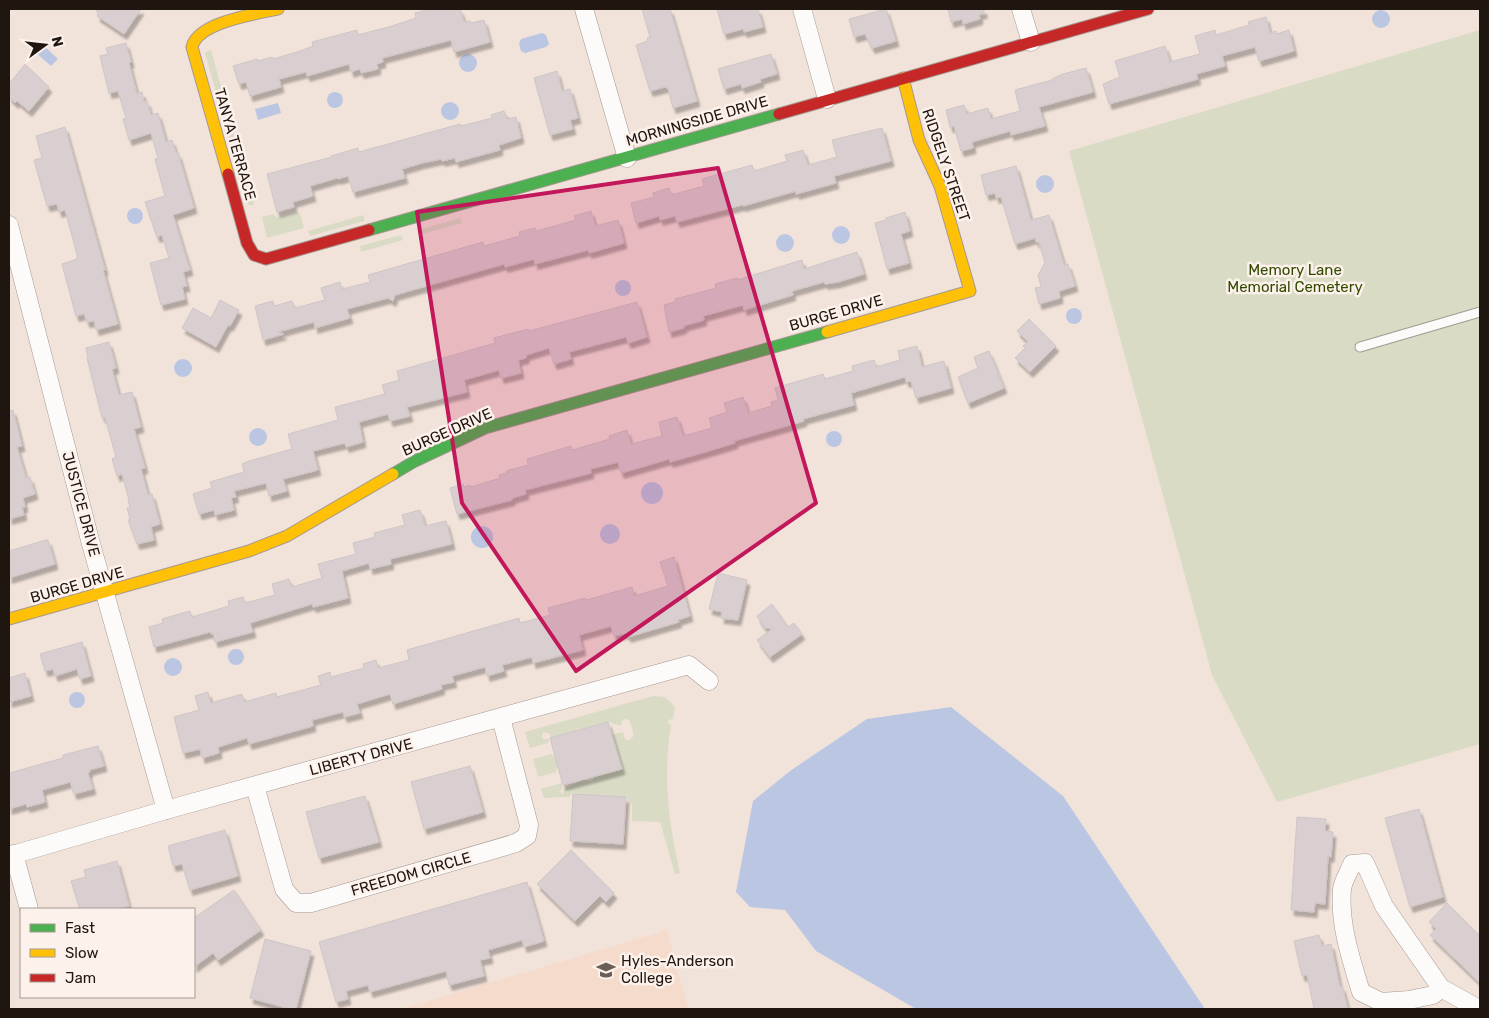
<svg xmlns="http://www.w3.org/2000/svg" width="1489" height="1018" font-family="Rubik,sans-serif">
	<defs>
		<filter id="shadow"><feDropShadow dx="3" dy="5.5" stdDeviation="1" flood-color="#0004"/></filter>
	</defs>
	<rect width="100%" height="100%" fill="#f2e3da"/>
	<!-- built -->
	<polygon fill="#f5dbcb" points="667,930 688,1009 402,1009"/>
	<!-- green -->
	<g fill="#d9dbc5">
		<polygon points="1480,30 1480,744 1277,802 1212,675 1069,151"/>
		<polygon points="211,50 254,205 248,205 205,53"/>
		<polygon points="298,212 301,217 304,228 267,238 262,217 273,214 277,218"/>
		<polygon points="364,215 364,221 310,236 308,231"/>
		<polygon points="460,218 462,223 422,234 422,229"/>
		<polygon points="401,235 403,240 361,252 360,246"/>
		<path d="M653,696L665,697L675,707L673,719L668,720L669,724H671C663,778 668,820 680,873L675,874L660,822L632,821V804L626,797L605,796L602,794L599,796L572,793L569,797L544,798L541,789L562,783V789L560,791L563,794L564,789L584,779L586,781H592L596,776L622,769L611,735L623,732L625,739L629,740L633,737V731L629,720L625,719L622,720L621,726L608,722L580,730L579,728L575,731L550,738V734L543,732L542,737L543,739H549L548,743L530,748L525,732Z"/>
		<polygon points="551,754 556,758 569,755 557,767 556,772 538,777 533,759"/>
	</g>
	<!-- water -->
	<g fill="#bac6e2">
		<circle cx="1381" cy="19" r="9"/>
		<polygon points="542,33 546,35 549,44 546,47 525,53 521,51 519,44 521,39"/>
		<polygon points="41,43 58,59 51,66 34,51"/>
		<circle cx="468" cy="63" r="9"/>
		<circle cx="335" cy="100" r="8"/>
		<circle cx="450" cy="111" r="9"/>
		<polygon points="278,103 281,113 258,120 255,109"/>
		<circle cx="1045" cy="184" r="9"/>
		<circle cx="135" cy="216" r="8"/>
		<circle cx="841" cy="235" r="9"/>
		<circle cx="785" cy="243" r="9"/>
		<circle cx="623" cy="288" r="8"/>
		<circle cx="1074" cy="316" r="8"/>
		<circle cx="183" cy="368" r="9"/>
		<circle cx="258" cy="437" r="9"/>
		<circle cx="834" cy="439" r="8"/>
		<circle cx="652" cy="493" r="11"/>
		<circle cx="610" cy="534" r="10"/>
		<circle cx="482" cy="537" r="11"/>
		<circle cx="236" cy="657" r="8"/>
		<circle cx="173" cy="667" r="9"/>
		<circle cx="77" cy="700" r="8"/>
		<polygon points="951,707 1063,796 1205,1009 916,1009 816,951 785,910 750,907 736,892 753,801 790,771 867,719"/>
	</g>
	<!-- building -->
	<g fill="#d9cfd0" stroke="#cfc5c6" filter="url(#shadow)">
		<polygon points="96,9 141,9 124,34 97,16 98,14"/>
		<polygon points="431,9 460,9 464,22 470,21 471,23 484,20 490,42 454,52 451,40 382,58 383,62 377,64 378,69 361,73 360,69 351,72 349,64 307,76 306,72 279,79 281,87 250,96 246,82 239,84 233,66 257,59 258,61 272,57 273,59 300,51 313,46 312,42 357,30 358,35 392,26 416,18 415,13"/>
		<polygon points="642,9 670,9 697,101 673,108 668,88 666,88 665,87 650,91 636,45 648,41 647,38 650,37"/>
		<polygon points="717,9 758,9 763,27 744,32 743,29 724,34"/>
		<polygon points="886,9 896,41 872,48 865,34 854,37 849,19"/>
		<polygon points="948,9 984,9 984,13 979,14 980,19 963,24 962,19 951,22"/>
		<polygon points="1266,17 1270,33 1276,31 1276,34 1289,30 1294,51 1259,61 1255,47 1222,56 1225,66 1196,74 1198,79 1109,104 1103,84 1120,77 1115,61 1165,46 1170,62 1200,54 1195,36 1215,30 1216,35 1249,25 1248,22"/>
		<polygon points="126,43 131,62 129,63 137,94 142,92 144,102 147,101 151,115 158,113 166,142 172,140 176,153 178,153 194,208 173,215 190,270 183,272 187,286 182,287 185,299 161,305 150,263 169,258 162,235 157,237 145,202 165,196 155,159 158,158 151,133 129,140 123,119 126,118 118,91 109,93 100,56 108,54 106,48"/>
		<polygon points="771,54 777,74 760,79 761,82 742,88 741,84 724,89 718,69"/>
		<polygon points="25,64 49,87 29,111 17,101 15,103 9,97 9,84"/>
		<polygon points="1086,68 1093,92 1039,107 1045,126 1011,135 1010,131 972,142 973,148 961,151 954,126 950,127 946,110 964,105 967,114 988,108 991,119 1020,111 1015,90 1052,80 1052,79 1063,74"/>
		<polygon points="557,71 562,91 570,89 578,118 570,120 573,129 550,135 534,78"/>
		<polygon points="504,111 507,119 516,117 521,138 499,145 500,150 456,162 455,158 442,161 441,159 422,163 402,169 405,178 353,192 348,176 338,179 337,178 310,186 313,196 293,202 294,207 277,212 267,174 332,157 331,156 358,148 359,152 460,124 461,126 492,118 491,115"/>
		<polygon points="65,127 105,270 103,270 118,324 96,330 94,321 87,322 84,314 76,316 62,264 77,259 77,254 65,210 59,212 57,204 47,206 34,160 42,158 36,136"/>
		<polygon points="882,128 891,161 834,176 836,183 796,194 796,191 743,206 742,205 677,222 675,216 660,220 659,216 636,223 631,203 654,197 653,193 669,188 671,195 704,186 702,179 752,165 754,171 787,161 785,155 803,150 808,165 837,157 832,140"/>
		<polygon points="1016,166 1031,220 1049,215 1064,265 1068,264 1075,286 1059,291 1060,298 1039,304 1035,288 1041,287 1038,275 1045,263 1039,242 1036,242 1035,238 1015,244 1001,197 996,198 995,193 986,195 981,175"/>
		<polygon points="591,211 595,226 618,220 624,243 589,253 588,250 535,264 534,259 505,267 504,264 395,295 393,301 388,298 347,309 350,318 315,328 314,322 278,332 284,334 263,340 255,306 273,301 274,306 292,301 295,308 325,300 321,288 340,282 342,289 370,282 368,275 483,242 484,246 520,236 519,232 535,228 536,231 576,220 574,216"/>
		<polygon points="905,212 910,231 901,234 909,263 887,269 875,223 886,220 886,218"/>
		<polygon points="857,252 864,274 838,282 825,284 824,282 792,291 793,295 744,310 743,305 703,316 704,320 683,326 684,328 669,332 664,305 675,302 675,299 716,288 715,284 737,278 737,280 802,260 804,269"/>
		<polygon points="220,300 239,310 230,326 228,325 216,347 182,328 193,308 211,318"/>
		<polygon points="637,302 647,337 628,343 626,337 569,352 571,359 554,364 549,348 526,355 526,358 518,360 521,373 501,378 499,370 464,380 467,392 407,407 410,416 390,421 388,414 359,422 363,442 346,447 345,443 313,451 318,470 283,479 287,491 269,496 266,483 234,491 236,497 231,498 234,510 215,515 214,510 199,514 193,494 212,488 210,482 244,472 242,464 249,461 292,449 288,434 338,420 335,407 385,394 382,385 399,380 397,371 495,343 494,338 528,329 529,331"/>
		<polygon points="1029,319 1056,346 1030,372 1015,358 1025,348 1023,346 1028,342 1017,331"/>
		<polygon points="109,342 116,368 112,369 119,395 132,392 136,408 141,427 134,429 145,468 141,469 148,495 152,494 160,524 151,527 154,540 137,544 128,520 130,519 127,508 130,508 128,500 129,500 122,474 117,476 112,459 116,457 105,417 102,417 100,410 87,358 88,358 86,348"/>
		<polygon points="917,346 922,367 944,361 951,388 916,398 911,381 906,382 905,377 851,393 854,405 803,419 804,421 734,441 735,443 705,452 670,462 669,459 621,473 618,462 590,469 591,473 525,490 526,494 512,498 512,500 457,514 450,488 463,484 464,487 470,485 471,487 500,478 499,475 507,473 506,471 528,465 527,459 571,446 572,450 610,439 609,436 627,430 631,444 662,436 659,422 677,417 683,436 712,428 709,418 727,412 724,403 743,397 748,413 772,406 771,402 778,400 775,388 823,374 825,379 853,371 852,366 874,360 876,367 900,360 898,351"/>
		<polygon points="989,351 1004,388 968,403 958,377 978,368 974,357"/>
		<polygon points="13,410 22,446 17,447 26,478 30,477 35,494 23,498 25,507 22,507 24,515 9,519 9,411"/>
		<polygon points="420,510 425,526 446,521 452,544 390,559 391,564 370,569 369,563 342,571 348,598 313,607 312,604 250,623 253,632 215,642 213,633 211,634 210,632 154,647 149,627 163,623 162,619 190,611 192,617 229,606 228,601 243,597 245,603 275,595 272,584 289,579 292,587 322,578 318,564 356,554 353,543 375,537 374,533 405,525 402,515"/>
		<polygon points="46,540 48,540 55,564 9,578 9,551"/>
		<polygon points="674,557 690,616 678,620 679,622 628,637 626,633 614,636 611,626 579,635 583,650 533,663 532,657 502,665 504,671 487,676 485,667 452,676 454,682 441,685 442,689 393,704 390,694 357,704 360,713 344,717 343,712 312,720 313,726 249,744 247,738 218,747 219,753 202,758 200,749 183,753 174,717 199,710 195,696 208,692 211,703 242,694 244,702 276,693 277,697 321,685 318,676 330,672 331,677 364,668 363,664 376,660 378,668 409,660 407,650 519,618 520,623 550,615 548,608 585,598 586,600 632,587 634,596 668,586 660,562"/>
		<polygon points="718,573 747,580 738,620 721,618 722,612 709,609"/>
		<polygon points="772,604 788,627 794,623 802,634 770,657 757,640 772,629 765,628 757,616"/>
		<polygon points="82,642 91,676 80,679 77,669 55,676 53,669 45,671 40,654"/>
		<polygon points="25,673 31,696 9,702 9,678"/>
		<polygon points="608,722 622,769 563,785 550,738"/>
		<polygon points="98,746 104,766 89,770 90,772 88,773 93,789 74,794 70,782 42,790 45,802 27,807 26,804 9,809 9,773 63,758 63,755"/>
		<polygon points="470,766 483,812 424,829 411,782"/>
		<polygon points="573,794 626,797 623,844 570,841"/>
		<polygon points="365,796 379,842 319,858 306,812"/>
		<polygon points="1419,809 1443,897 1410,907 1385,818"/>
		<polygon points="1297,817 1326,819 1325,831 1333,832 1331,857 1328,856 1325,904 1315,903 1314,912 1291,910"/>
		<polygon points="225,830 238,876 190,890 182,864 173,866 168,846"/>
		<polygon points="571,850 614,893 606,902 600,896 575,921 537,884"/>
		<polygon points="117,861 129,906 116,909 80,909 71,881 86,877 84,870"/>
		<polygon points="527,882 544,941 524,947 522,940 488,950 490,958 480,960 484,976 449,985 446,971 370,992 368,985 346,991 348,999 336,1002 319,942"/>
		<polygon points="234,890 261,930 218,960 213,953 194,967 194,918"/>
		<polygon points="1447,903 1480,936 1480,983 1430,935 1436,929 1429,922"/>
		<polygon points="1319,935 1322,946 1331,944 1340,987 1342,986 1348,1009 1314,1009 1307,975 1302,976 1294,941"/>
		<polygon points="265,939 311,951 296,1009 290,1009 250,998"/>
	</g>
	<g fill="none" stroke-linecap="round" stroke-linejoin="round">
		<!-- lane casing -->
		<g stroke="#a49992" stroke-width="11">
			<polyline id="lane" points="1360,347 1480,312"/>
		</g>
		<!-- street casing -->
		<g stroke="#a49992" stroke-width="19">
			<g id="street">
				<polyline points="584,9 627,158"/>
				<polyline points="802,9 827,99"/>
				<polyline points="1021,9 1031,42"/>
				<polyline points="9,225 91,544 166,810"/>
				<polyline points="255,786 284,889 296,903 311,903 325,899 516,843 527,836 529,825 501,718"/>
				<polyline points="14,854 29,909"/>
				<polyline points="9,856 166,810 689,665 709,681"/>
				<path d="M1441,988L1433,995L1409,1000L1381,1002L1361,992C1351,959 1339,924 1342,889C1343,881 1349,872 1352,864L1365,863L1384,906L1441,988L1479,1009"/>
			</g>
		</g>
		<!-- fast casing -->
		<g stroke="#a49992" stroke-width="13">
			<g id="fast">
				<polyline points="369,230 779,114"/>
				<polyline points="393,474 415,461 485,428 827,332"/>
			</g>
		</g>
		<!-- slow casing -->
		<g stroke="#a49992" stroke-width="13">
			<g id="slow">
				<path d="M228,174L192,47C198,22 256,14 278,9"/>
				<polyline points="827,332 970,291 940,186 919,140 903,78"/>
				<polyline points="9,619 249,551 287,536 393,474"/>
			</g>
		</g>
		<!-- jam casing -->
		<g stroke="#a49992" stroke-width="13">
			<g id="jam">
				<polyline points="779,114 1148,9"/>
				<polyline points="228,174 247,243 254,255 266,259 369,230"/>
			</g>
		</g>
		<!-- lane -->
		<use href="#lane" stroke="#fdfbf9" stroke-width="9"/>
		<!-- street -->
		<use href="#street" stroke="#fdfbf9" stroke-width="18"/>
		<!-- fast -->
		<use href="#fast" stroke="#4caf50" stroke-width="11"/>
		<!-- slow -->
		<use href="#slow" stroke="#ffc107" stroke-width="11"/>
		<!-- jam -->
		<use href="#jam" stroke="#c62828" stroke-width="11"/>
	</g>
	<!-- marked area -->
	<path fill="#c2185b" fill-opacity="0.2" stroke="#c2185b" stroke-width="4" stroke-linejoin="round" d="M718,168L816,503L576,671L462,503L417,212Z"/>
	<!-- icons -->
	<defs>
		<g id="university-bare" transform="scale(1.5)"><path d="M0-5L7-2L0 1L-7-2ZM-4 1L0 2.5L4 1V4Q0 6-4 4Z" fill="#6a5e57" stroke="#fdf2eb" stroke-width="2.5" paint-order="stroke"/></g>
	</defs>
	<g fill-rule="evenodd">
		<use href="#university-bare" x="606" y="970"/>
	</g>
	<g text-anchor="middle" dominant-baseline="central" stroke-width="5" stroke-linejoin="round" paint-order="stroke">
		<!-- street labels -->
		<g font-size="15" fill="#201610" stroke="#fdf2eb">
			<text transform="translate(697 121) rotate(-16)">MORNINGSIDE DRIVE</text>
			<text transform="translate(235 144) rotate(74)">TANYA TERRACE</text>
			<text transform="translate(946 165) rotate(71)">RIDGELY STREET</text>
			<text transform="translate(836 313) rotate(-16)">BURGE DRIVE</text>
			<text transform="translate(447 432) rotate(-24)">BURGE DRIVE</text>
			<text transform="translate(81 504) rotate(75)">JUSTICE DRIVE</text>
			<text transform="translate(77 585) rotate(-16)">BURGE DRIVE</text>
			<text transform="translate(361 757) rotate(-15)">LIBERTY DRIVE</text>
			<text transform="translate(411 874) rotate(-16)">FREEDOM CIRCLE</text>
		</g>
		<!-- park labels -->
		<g font-size="15" fill="#324a00" stroke="#fdf2eb">
			<text x="1295" y="270">Memory Lane<tspan x="1295" dy="17">Memorial Cemetery</tspan></text>
		</g>
		<!-- poi labels -->
		<g font-size="15" fill="#201610" stroke="#fdf2eb" text-anchor="start">
			<text x="621" y="961">Hyles-Anderson<tspan x="621" dy="17">College</tspan></text>
		</g>
	</g>
	<!-- border -->
	<rect width="1489" height="1018" fill="none" stroke="#201610" stroke-width="20"/>
	<!-- legend -->
	<rect x="20" y="908" width="175" height="90" fill="#fdf2eb" stroke="#a59a93"/>
	<rect x="30" y="924" width="25" height="8" fill="#4caf50" stroke="#a59a93"/>
	<text x="65" y="933" font-size="15" fill="#201610">Fast</text>
	<rect x="30" y="949" width="25" height="8" fill="#ffc107" stroke="#a59a93"/>
	<text x="65" y="958" font-size="15" fill="#201610">Slow</text>
	<rect x="30" y="974" width="25" height="8" fill="#c62828" stroke="#a59a93"/>
	<text x="65" y="983" font-size="15" fill="#201610">Jam</text>
	<!-- north arrow -->
	<g transform="translate(45 45) rotate(75)" stroke="#fdf2eb" stroke-width="4" paint-order="stroke">
	<path d="M0-4L9 19L0 12L-9 19Z" fill="#201610"/>
	<text y="-8" font-size="14" font-weight="bold" text-anchor="middle" fill="#201610">N</text>
	</g>
</svg>
